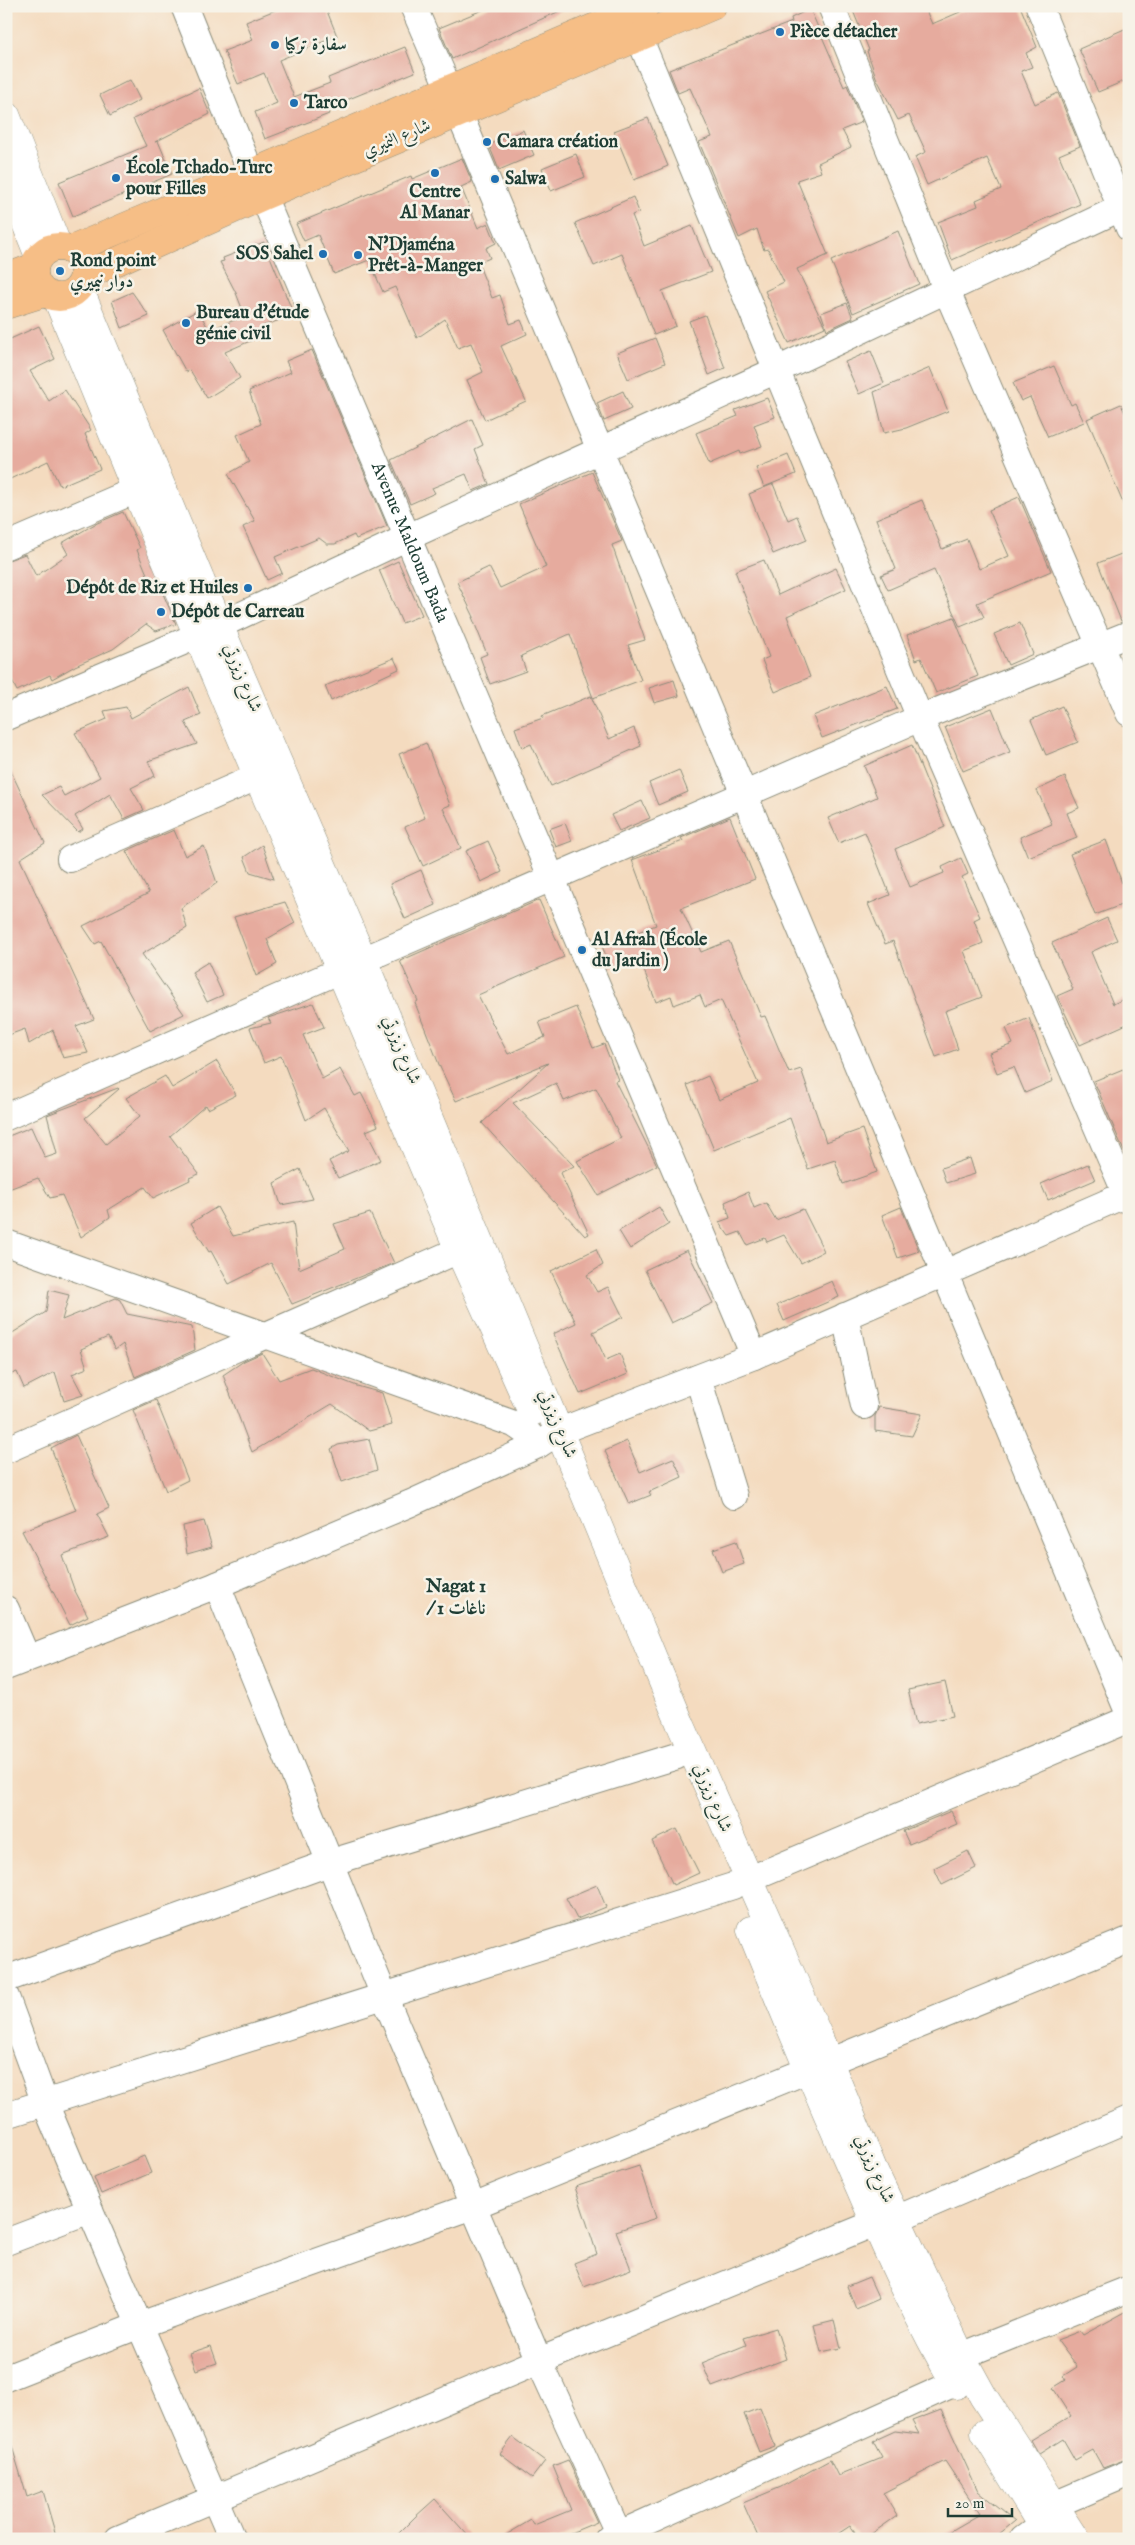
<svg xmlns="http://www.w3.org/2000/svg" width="1135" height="2545" font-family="'IM FELL English',Amiri,serif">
	<rect width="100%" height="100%" fill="#f7f3e8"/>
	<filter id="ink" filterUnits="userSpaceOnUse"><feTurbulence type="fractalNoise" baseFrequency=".02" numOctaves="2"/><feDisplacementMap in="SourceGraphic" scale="10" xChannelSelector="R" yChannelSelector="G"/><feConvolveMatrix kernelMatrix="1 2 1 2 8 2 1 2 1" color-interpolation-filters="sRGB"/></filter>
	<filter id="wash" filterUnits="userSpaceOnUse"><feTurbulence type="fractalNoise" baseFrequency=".0096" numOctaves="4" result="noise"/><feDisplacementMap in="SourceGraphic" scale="20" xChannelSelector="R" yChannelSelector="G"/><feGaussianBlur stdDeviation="1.12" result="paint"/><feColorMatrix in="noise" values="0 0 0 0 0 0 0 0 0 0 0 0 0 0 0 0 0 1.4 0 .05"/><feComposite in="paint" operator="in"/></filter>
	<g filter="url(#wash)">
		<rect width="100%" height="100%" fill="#f4dbbf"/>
		<g id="blocks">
			<!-- building -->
			<g fill="#e6ab9e">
				<polygon points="285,6 325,6 337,36 279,60 294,97 330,83 328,78 405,47 415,72 327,108 329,114 265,139 255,112 277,103 264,73 238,84 224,51 253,40 246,22"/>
				<polygon points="492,6 571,6 452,59 439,28"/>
				<polygon points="851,6 924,6 932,24 974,6 1020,6 1037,47 1026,53 1032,67 1021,71 1035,104 1058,93 1080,146 1059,155 1080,204 952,260 938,222 978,206 976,200 1001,189 987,158 927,185 915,157 926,152 909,115 898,120 876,77 867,51 869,50"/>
				<polygon points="810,9 844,87 847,85 862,122 842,130 851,147 818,163 821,172 797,180 828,255 797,269 825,327 789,343 765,291 784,282 768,249 764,250 757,229 739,238 699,142 712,137 690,88 678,93 669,70 792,22 791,18"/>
				<polygon points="1129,27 1129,79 1098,92 1079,49"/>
				<polygon points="130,80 140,100 110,116 100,95"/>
				<polygon points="199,88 210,114 155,142 158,141 172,174 73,216 59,182 146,146 133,119"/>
				<polygon points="648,118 668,166 634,180 614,131"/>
				<polygon points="523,130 534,155 499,170 489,145"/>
				<polygon points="576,154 585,177 551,191 542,168"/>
				<polygon points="462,158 472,182 461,187 478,228 488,223 496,243 486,248 490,258 478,263 492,298 500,295 510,324 521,320 527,334 501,346 526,401 485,420 467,380 483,372 471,343 458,348 445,319 417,338 395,287 383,292 369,260 334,274 318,235 304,241 296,224 411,176 412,179"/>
				<polygon points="633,197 639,212 632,215 644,246 692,226 711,272 662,291 676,326 654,335 622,254 594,266 575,223"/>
				<polygon points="898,231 919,284 853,313 831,261"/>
				<polygon points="264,242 294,315 263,326 266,334 225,352 240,378 207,398 190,370 186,372 163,330 198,310 209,330 245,316 236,293 220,262 224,261 223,258"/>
				<polygon points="132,292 149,316 122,328 112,301"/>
				<polygon points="847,303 853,318 827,330 821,313"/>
				<polygon points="705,315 725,368 709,375 689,321"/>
				<polygon points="39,326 55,359 30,371 49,401 65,390 91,430 85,434 100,469 60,486 48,461 6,481 6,341"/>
				<polygon points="655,338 665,363 628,379 617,353"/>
				<polygon points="312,350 387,526 356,539 354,535 335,544 327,544 319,538 275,557 282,573 267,580 243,527 255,521 228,474 249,462 237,435 261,424 249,391 291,372 286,361"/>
				<polygon points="871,351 884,383 859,394 845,362"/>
				<polygon points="1054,366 1071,405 1075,403 1084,422 1048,437 1030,397 1021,401 1013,383"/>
				<polygon points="930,368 948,411 906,428 884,433 874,392"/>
				<polygon points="623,391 631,409 604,421 597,403"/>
				<polygon points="767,398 775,417 754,425 762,446 740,454 739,451 709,464 696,433 738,416 735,410"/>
				<polygon points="1121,404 1129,422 1129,517 1087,419"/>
				<polygon points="472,419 483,445 475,449 489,484 473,491 466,474 432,488 435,493 410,504 391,460"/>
				<polygon points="788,455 796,474 764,487 756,468"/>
				<polygon points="592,472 622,541 612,545 645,640 628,645 641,680 593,698 570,634 521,656 526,671 490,684 480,657 487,654 472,617 474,617 457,582 489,567 500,588 546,567 519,504"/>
				<polygon points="773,484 788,520 797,516 807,540 773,554 749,494"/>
				<polygon points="1019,497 1051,571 977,603 984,617 960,627 934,570 888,590 881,575 896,569 876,519 922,500 942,549 967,539 979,569 1009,556 989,510"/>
				<polygon points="123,512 140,548 137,550 154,591 161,589 176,624 156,631 146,624 113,649 75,666 52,679 50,675 17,691 6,669 6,561 25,554 36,576 68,554 62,543 95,524"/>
				<polygon points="1129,551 1129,619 1121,621 1098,563"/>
				<polygon points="764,560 778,595 836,568 846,589 787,616 810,677 775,692 762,660 769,657 735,571"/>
				<polygon points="398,561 422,615 402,623 379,570"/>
				<polygon points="954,617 978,676 936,693 921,658 916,660 907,635"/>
				<polygon points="1020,623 1033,654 1008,665 994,634"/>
				<polygon points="394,658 399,669 331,701 325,686"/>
				<polygon points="674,680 679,696 654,703 649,688"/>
				<polygon points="887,686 897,709 822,738 813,716"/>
				<polygon points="189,687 201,715 185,722 197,744 148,761 155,776 131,788 144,810 124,819 110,794 75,816 83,829 78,832 42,795 59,787 64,796 100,777 75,733 107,719 104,711 126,707 131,718"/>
				<polygon points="591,696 609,739 634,728 641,746 551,786 531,744 522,748 515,728 543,718 542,716"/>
				<polygon points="1062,706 1078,742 1046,755 1031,720"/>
				<polygon points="992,708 1010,752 963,771 945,727"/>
				<polygon points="426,743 450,805 443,808 461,848 423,866 405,827 425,818 399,754"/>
				<polygon points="912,745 945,827 895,849 910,887 944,873 942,867 961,858 968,874 962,877 980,917 974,920 983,943 964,951 982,997 945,1011 958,1049 936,1057 893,941 885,944 868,904 890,895 865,832 839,843 828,818 877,797 864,766"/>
				<polygon points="6,761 45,843 20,859 94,1019 76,1026 88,1053 63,1058 53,1030 29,1044 25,1029 6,1036"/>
				<polygon points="679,770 688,792 658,805 649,783"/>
				<polygon points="1065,777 1079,808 1067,813 1077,838 1028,857 1020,837 1052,824 1037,790"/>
				<polygon points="642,801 650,818 619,831 611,815"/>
				<polygon points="730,817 755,879 681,908 701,952 729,941 761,1017 765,1016 789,1073 801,1069 826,1142 862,1129 877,1172 843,1184 835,1160 808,1169 790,1118 714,1150 687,1085 708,1076 719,1100 758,1083 721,1000 705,1007 700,995 674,1005 671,996 656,1002 639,957 611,968 602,946 656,925 632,860 683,841 681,838"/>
				<polygon points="565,823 572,841 556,847 549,829"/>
				<polygon points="174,830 185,856 204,846 217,883 181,908 187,928 142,954 184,1014 150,1031 101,941 95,944 83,926 149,893 126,851"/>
				<polygon points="1106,840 1129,902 1095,915 1070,854"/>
				<polygon points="488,841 502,872 481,882 466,851"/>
				<polygon points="262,845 274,879 250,872 244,857"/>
				<polygon points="421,870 436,905 405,919 390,884"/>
				<polygon points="539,900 564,957 478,995 508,1054 545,1037 539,1022 576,1007 593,1048 604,1044 618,1080 615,1081 657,1165 598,1195 577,1161 621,1138 596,1088 564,1101 556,1083 513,1103 574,1166 560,1173 589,1234 585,1236 482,1123 548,1063 456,1101 440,1067 415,1003 418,1001 400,961"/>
				<polygon points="285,902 295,923 267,939 277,964 256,976 234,917"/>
				<polygon points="1107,918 1117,940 1091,952 1113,1004 1129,997 1129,1023 1080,1045 1057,996 1073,989 1052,943"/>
				<polygon points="208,962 223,995 207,1002 192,972"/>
				<polygon points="313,1003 324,1027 303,1035 322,1079 340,1069 355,1096 361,1093 378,1126 366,1131 381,1160 338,1178 329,1161 349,1151 324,1108 306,1120 281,1056 264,1063 250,1028 271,1023 268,1018"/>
				<polygon points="1029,1018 1053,1081 1025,1093 1014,1067 997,1073 989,1053 1013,1044 1006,1028"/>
				<polygon points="217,1061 236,1095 208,1109 206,1105 170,1136 199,1174 189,1178 190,1180 153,1198 145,1187 108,1210 110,1217 81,1237 62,1195 50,1198 38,1178 6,1190 6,1137 31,1127 45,1158 57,1154 47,1115 118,1088 119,1089 85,1118 106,1144 140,1116 126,1098 165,1076 172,1088"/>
				<polygon points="1123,1069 1129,1084 1129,1163 1094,1081"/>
				<polygon points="970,1158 975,1174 946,1183 941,1168"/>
				<polygon points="1088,1164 1095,1180 1048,1200 1041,1184"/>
				<polygon points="300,1169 313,1199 281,1205 274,1183"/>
				<polygon points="748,1192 754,1208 766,1203 776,1220 803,1209 824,1251 801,1263 784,1235 767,1242 765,1238 747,1245 740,1232 729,1236 719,1222 730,1218 725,1202"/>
				<polygon points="217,1207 233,1236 293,1222 299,1269 345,1249 334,1224 370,1213 394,1263 292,1304 271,1263 229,1284 211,1251 209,1252 191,1223"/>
				<polygon points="659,1207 669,1224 630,1249 619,1231"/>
				<polygon points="901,1207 919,1251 898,1258 882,1215"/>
				<polygon points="596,1249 603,1265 587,1275 597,1292 608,1287 623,1317 593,1332 606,1360 620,1354 628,1374 580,1394 553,1334 576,1323 551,1271"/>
				<polygon points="687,1250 713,1303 671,1323 645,1270"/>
				<polygon points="832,1281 839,1297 784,1321 777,1305"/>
				<polygon points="49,1290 69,1295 62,1320 116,1298 120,1300 127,1314 192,1327 195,1350 135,1377 123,1344 115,1350 108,1337 81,1349 87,1368 72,1374 83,1395 64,1401 55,1372 24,1388 17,1372 6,1376 6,1337 46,1312"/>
				<polygon points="262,1353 279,1380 311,1368 357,1386 382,1393 392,1425 369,1431 332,1404 252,1452 223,1375 244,1361"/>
				<polygon points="156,1400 188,1480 166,1491 133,1410"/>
				<polygon points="879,1407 922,1414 912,1436 875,1431 875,1416"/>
				<polygon points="76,1435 109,1508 97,1514 109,1537 62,1555 74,1589 88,1616 70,1625 22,1531 76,1510 51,1448"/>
				<polygon points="369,1439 377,1470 342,1482 331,1449 338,1445"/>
				<polygon points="627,1441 640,1472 673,1458 682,1477 649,1492 651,1495 629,1504 605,1451"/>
				<polygon points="204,1521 212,1547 187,1554 183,1526"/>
				<polygon points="736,1541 744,1564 722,1572 713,1549"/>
				<polygon points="945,1682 953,1716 916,1724 908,1690"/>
				<polygon points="951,1811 957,1824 909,1844 903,1831"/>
				<polygon points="677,1829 699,1873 673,1885 652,1841"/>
				<polygon points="968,1851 976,1868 942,1885 934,1868"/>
				<polygon points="597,1885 606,1907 577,1919 566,1898"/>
				<polygon points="144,2156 151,2173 101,2194 94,2177"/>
				<polygon points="639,2166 656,2218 616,2231 631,2269 584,2287 574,2263 597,2254 575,2187"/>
				<polygon points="869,2277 879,2299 856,2309 847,2286"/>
				<polygon points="1129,2310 1129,2458 1103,2468 1093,2450 1075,2460 1063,2439 1039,2454 1031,2440 1071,2416 1053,2388 1066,2380 1063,2376 1077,2367 1057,2340 1080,2331 1083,2335"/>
				<polygon points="834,2320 841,2348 821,2352 814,2325"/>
				<polygon points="776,2328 786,2359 712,2387 702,2363 746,2345 743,2338"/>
				<polygon points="211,2346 217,2363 196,2370 190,2353"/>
				<polygon points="760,2408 775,2446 759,2452 744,2414"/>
				<polygon points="941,2410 978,2491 1015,2521 993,2539 937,2539 980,2514 945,2461 883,2493 897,2516 864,2539 859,2539 850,2526 830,2539 759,2539 743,2503 781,2487 830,2460 838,2476 882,2458 873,2441 895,2431 919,2434 912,2421"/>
				<polygon points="513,2437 545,2461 532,2478 500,2454"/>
				<polygon points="11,2443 27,2497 43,2491 57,2539 6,2539 6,2444"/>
				<polygon points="568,2460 597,2522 556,2539 499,2539 531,2520 534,2525 571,2510 553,2466"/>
				<polygon points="435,2499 471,2539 393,2539 415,2517"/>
			</g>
		</g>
	</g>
	<g filter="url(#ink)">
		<use href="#blocks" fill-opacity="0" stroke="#8a8c7a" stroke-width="1"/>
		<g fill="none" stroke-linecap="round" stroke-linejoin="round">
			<!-- minor casing -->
			<g stroke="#8a8c7a" stroke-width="28">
				<g id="minor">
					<polyline points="184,6 251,173"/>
					<polyline points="413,6 449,89"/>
					<polyline points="831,6 946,289 1129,713"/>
					<polyline points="1039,6 1129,228"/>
					<polyline points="639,37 920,718 1129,1201"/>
					<polyline points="459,113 1129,1714"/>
					<path id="s1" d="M263,196L754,1356"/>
					<polyline points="6,546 136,490"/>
					<polyline points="6,717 199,635 408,537 777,370 1129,204"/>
					<polyline points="70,859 259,776"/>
					<polyline points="363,960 920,718 1129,634"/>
					<polyline points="6,1117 341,970"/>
					<polyline points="6,1243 514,1424 530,1435 538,1445"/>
					<polyline points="845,1316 864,1406"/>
					<polyline points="698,1378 734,1496"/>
					<polyline points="6,1450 459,1250"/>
					<polyline points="217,1585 385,1998 539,2361 621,2539"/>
					<polyline points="6,1609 27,1658"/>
					<polyline points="6,1667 217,1585 411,1503 538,1445 560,1431 754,1356 1129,1193"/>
					<polyline points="748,1880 1129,1719"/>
					<polyline points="6,1979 329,1863 677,1756"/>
					<polyline points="6,1997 45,2103 90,2210 232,2539"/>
					<polyline points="6,2115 733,1886"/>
					<polyline points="896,2219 1129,2119"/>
					<polyline points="6,2242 90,2210"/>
					<polyline points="961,2356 1129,2289"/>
					<polyline points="6,2378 140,2325 473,2206 1129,1940"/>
					<polyline points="1054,2505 1129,2473"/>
					<polyline points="118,2539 539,2361 875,2223"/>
					<polyline points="608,2539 955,2383"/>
					<polyline points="1023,2539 1041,2526"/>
				</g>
			</g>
			<!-- tertiary casing -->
			<g stroke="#8a8c7a" stroke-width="29">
				<g id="tertiary">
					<polyline points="6,115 58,247"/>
					<polyline points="6,174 39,256"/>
					<polyline points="79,288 219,625 363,960 680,1723 817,2033 873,2169 961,2356 983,2396 1076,2539"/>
					<polyline points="57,298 136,490 459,1250 532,1412"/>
					<path d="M751,1930C786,2017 822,2103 860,2188C889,2255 919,2322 956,2385"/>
					<polyline points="985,2433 1050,2539"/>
				</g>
			</g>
			<!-- primary casing -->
			<g stroke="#8a8c7a" stroke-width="29">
				<g id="primary">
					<circle cx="59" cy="272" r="25"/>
					<polyline points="71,250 645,6"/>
					<polyline points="84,276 263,196 712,6"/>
					<polyline points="6,278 34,267"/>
					<polyline points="6,305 44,293"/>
				</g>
			</g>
			<!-- minor -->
			<use href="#minor" stroke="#fff" stroke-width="26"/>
			<!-- tertiary -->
			<use href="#tertiary" stroke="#fff" stroke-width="28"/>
			<!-- primary -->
			<use href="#primary" stroke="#f6be86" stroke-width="28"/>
		</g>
	</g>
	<!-- markers -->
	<g fill="#1f6fb2" stroke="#f7f3e8" stroke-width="2">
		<circle cx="780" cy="32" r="5"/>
		<circle cx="275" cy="45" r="5"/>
		<circle cx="294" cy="103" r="5"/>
		<circle cx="487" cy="142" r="5"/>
		<circle cx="435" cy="173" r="5"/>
		<circle cx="116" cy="178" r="5"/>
		<circle cx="495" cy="179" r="5"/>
		<circle cx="323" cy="254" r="5"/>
		<circle cx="358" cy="255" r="5"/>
		<circle cx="60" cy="271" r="5"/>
		<circle cx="186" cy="323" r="5"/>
		<circle cx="248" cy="588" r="5"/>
		<circle cx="161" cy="612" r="5"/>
		<circle cx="582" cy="950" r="5"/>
	</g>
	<g text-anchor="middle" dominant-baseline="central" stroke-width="5" stroke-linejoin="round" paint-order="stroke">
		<!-- poi labels -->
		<g font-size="18" font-weight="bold" fill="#1f3d34" stroke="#f7f3e8" text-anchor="start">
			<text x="790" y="32">Pièce détacher</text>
			<text x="285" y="45">سفارة تركيا</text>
			<text x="304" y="103">Tarco</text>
			<text x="497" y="142">Camara création</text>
			<text x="126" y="168">École Tchado-Turc<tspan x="126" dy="21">pour Filles</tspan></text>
			<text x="505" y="179">Salwa</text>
			<text x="435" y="192" text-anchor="middle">Centre<tspan x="435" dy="21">Al Manar</tspan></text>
			<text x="368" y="245">N'Djaména<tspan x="368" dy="21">Prêt-à-Manger</tspan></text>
			<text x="313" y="254" text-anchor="end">SOS Sahel</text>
			<text x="70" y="261">Rond point<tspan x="70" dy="21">دوار نيميري</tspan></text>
			<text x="196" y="313">Bureau d'étude<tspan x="196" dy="21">génie civil</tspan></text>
			<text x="238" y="588" text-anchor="end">Dépôt de Riz et Huiles</text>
			<text x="171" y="612">Dépôt de Carreau</text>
			<text x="592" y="940">Al Afrah (École<tspan x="592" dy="21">du Jardin )</tspan></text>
		</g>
		<!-- street labels -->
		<g font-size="18" fill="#1f3d34" stroke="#f7f3e8">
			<text transform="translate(397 139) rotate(-23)">شارع النميري</text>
			<text stroke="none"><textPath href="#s1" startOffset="376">Avenue Maldoum Bada</textPath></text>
			<text transform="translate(242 678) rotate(67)">شارع زيزرتي</text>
			<text transform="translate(401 1050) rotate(67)">شارع زيزرتي</text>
			<text transform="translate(557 1424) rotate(67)">شارع زيزرتي</text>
			<text transform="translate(712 1798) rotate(67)">شارع زيزرتي</text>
			<text transform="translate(874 2169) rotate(66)">شارع زيزرتي</text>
		</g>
		<!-- neighbourhood labels -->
		<g font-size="19" font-weight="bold" fill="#1f3d34" stroke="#f7f3e8">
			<text x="456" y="1587">Nagat 1<tspan x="456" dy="22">/ ناغات 1</tspan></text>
		</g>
	</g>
	<!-- margin -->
	<rect width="1135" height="2545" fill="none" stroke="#f7f3e8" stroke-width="25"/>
	<!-- scale -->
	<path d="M948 2508v8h64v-8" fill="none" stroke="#1f3d34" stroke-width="2.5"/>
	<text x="955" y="2508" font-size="15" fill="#1f3d34" stroke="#f7f3e8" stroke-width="4" paint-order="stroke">20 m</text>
</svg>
